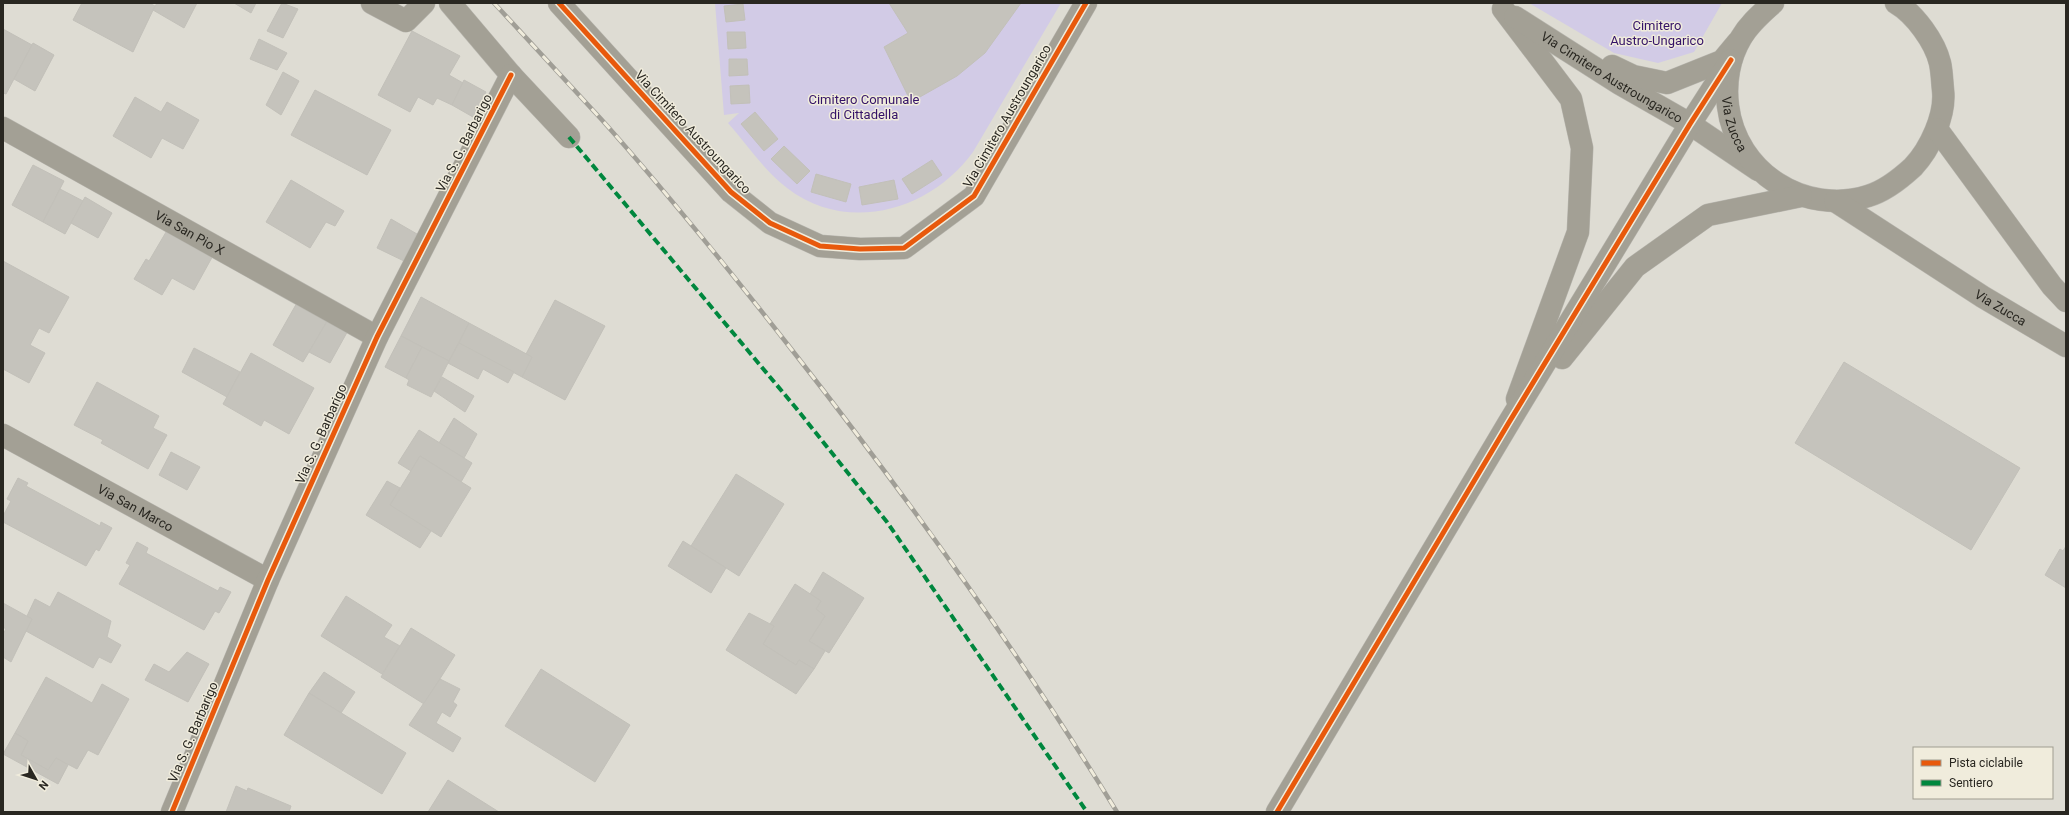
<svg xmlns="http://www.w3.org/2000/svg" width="2069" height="815" font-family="Roboto,sans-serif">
	<rect width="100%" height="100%" fill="#dedcd3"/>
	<!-- green -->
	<g fill="#d2cbe6">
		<path d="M715,3H1061L973,152C931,210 848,235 787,188C764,171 747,144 728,123L739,113L724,115Z"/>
		<polygon points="1529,3 1722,3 1694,52 1658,63 1614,53"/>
	</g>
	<!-- building -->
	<g fill="#c5c3bc" stroke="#c2c0b9">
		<polygon points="82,3 149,3 155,6 133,52 73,20"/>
		<polygon points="157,3 197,3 184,28 153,10"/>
		<polygon points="234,3 256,3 251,13"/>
		<polygon points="282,3 298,9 283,38 267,31"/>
		<polygon points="889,3 1021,3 985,53 957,76 911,102 884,47 908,33"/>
		<polygon points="743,4 745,20 726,22 724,6"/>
		<polygon points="3,29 32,45 6,94 3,93"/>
		<polygon points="412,31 460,56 449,75 463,83 452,105 437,98 433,105 418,97 410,112 378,95"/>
		<polygon points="727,32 745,32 746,48 728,49"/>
		<polygon points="259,39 287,53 277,70 250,59"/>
		<polygon points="33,43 54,55 35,91 14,79"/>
		<polygon points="729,59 747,59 748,75 729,76"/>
		<polygon points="283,72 299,81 281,115 266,105"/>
		<polygon points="464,80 486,92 473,117 452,105"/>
		<polygon points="749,85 750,103 731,104 730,86"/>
		<polygon points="315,90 391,130 367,175 291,135"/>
		<polygon points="135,97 161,112 167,102 199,120 183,149 162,138 151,158 113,136"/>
		<polygon points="755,112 778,139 764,151 741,124"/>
		<polygon points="784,146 810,171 797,184 771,159"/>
		<polygon points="932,160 942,175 912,194 902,179"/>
		<polygon points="33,165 64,181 43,222 12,205"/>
		<polygon points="816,174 851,184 846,202 811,192"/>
		<polygon points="291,180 344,211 335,226 326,222 310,248 266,222"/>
		<polygon points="894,180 898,199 862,205 859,187"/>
		<polygon points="60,189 83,201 65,234 43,222"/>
		<polygon points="85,197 112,213 98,238 71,223"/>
		<polygon points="391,219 417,234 404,261 377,248"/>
		<polygon points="169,227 215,252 194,290 172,278 162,295 134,279 146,259 149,261"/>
		<polygon points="3,261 69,297 49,333 39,328 30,345 45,353 29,383 3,369"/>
		<polygon points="421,297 469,323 449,361 401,336"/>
		<polygon points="555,300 605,326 565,400 522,377 532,357 526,354"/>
		<polygon points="298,301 329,318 303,362 273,345"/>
		<polygon points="329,318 350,327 330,363 309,352"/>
		<polygon points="469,323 532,357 522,377 459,343"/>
		<polygon points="401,336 422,347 406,378 385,367"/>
		<polygon points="459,343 514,372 508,383 483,369 478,379 448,363"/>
		<polygon points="422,347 449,361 431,397 407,385 409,380 406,378"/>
		<polygon points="194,348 240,372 227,397 182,372"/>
		<polygon points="251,353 314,388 289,434 264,420 261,426 223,404"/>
		<polygon points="1844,362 2020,468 1971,550 1795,443"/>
		<polygon points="442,377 474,396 465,412 434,391"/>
		<polygon points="97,382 159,416 153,428 167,435 148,469 101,443 103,440 74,425"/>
		<polygon points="454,418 477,434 464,458 439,443"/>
		<polygon points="419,430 472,463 461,482 420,456 411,471 398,463"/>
		<polygon points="171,452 200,467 187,490 159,475"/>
		<polygon points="420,456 471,488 441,537 390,505"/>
		<polygon points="736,474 784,504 739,576 691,546"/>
		<polygon points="18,478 28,483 26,486 100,526 101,522 112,528 99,551 96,549 86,566 3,522 3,516 11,501 7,499"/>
		<polygon points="387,481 400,488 390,505 431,531 420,548 366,515"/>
		<polygon points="683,541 726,568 711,593 668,566"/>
		<polygon points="137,542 148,548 146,553 218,591 220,587 231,592 219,613 215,611 204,630 119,584 130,565 126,563"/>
		<polygon points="2066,546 2066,588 2045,575 2060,549 2063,551"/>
		<polygon points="823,572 864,598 829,653 809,641 825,616 816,609 821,601 810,594"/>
		<polygon points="795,584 821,601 816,609 825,616 809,641 825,651 814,669 799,660 796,665 763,644 774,626 770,624"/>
		<polygon points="58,592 111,621 107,637 121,645 111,663 99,657 93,668 26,631 32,619 27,616 35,599 50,607"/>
		<polygon points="346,596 392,625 384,637 400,646 382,674 321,636"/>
		<polygon points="3,603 32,619 11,662 3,657 3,634 6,629 3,627"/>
		<polygon points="749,613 774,626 763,644 796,665 799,660 814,669 796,694 726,650"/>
		<polygon points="411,628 455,655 424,704 381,677"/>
		<polygon points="187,652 209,664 188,702 145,680 154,664 169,672"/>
		<polygon points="541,669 630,725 595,782 505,726"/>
		<polygon points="324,672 355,692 341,713 309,693"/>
		<polygon points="46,677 92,703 102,684 129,699 98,755 88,750 77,769 56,758 48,770 21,755 28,741 15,733"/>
		<polygon points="440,679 460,689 453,702 457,705 450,717 442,712 436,723 461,738 453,752 409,725"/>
		<polygon points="309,693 406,753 382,794 284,735"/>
		<polygon points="15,733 28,741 21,755 48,770 56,758 68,765 58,784 3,754"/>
		<polygon points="448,780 499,812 428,812"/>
		<polygon points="236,786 247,791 248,788 291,806 289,812 226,812"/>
	</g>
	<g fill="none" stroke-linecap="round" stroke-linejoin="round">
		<!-- minor casing -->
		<g stroke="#b9b7b0" stroke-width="23">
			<g id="minor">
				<polyline points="372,3 406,21 424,3"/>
				<polyline points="450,3 511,75 569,137"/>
				<polyline points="559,3 731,192 770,223 820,246 860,249 904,248 974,196 1086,3"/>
				<polyline points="1503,9 1571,99 1582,148 1578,232 1517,399"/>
				<path id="s1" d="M1515,17L1620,84L1690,124L1758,170"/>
				<polyline points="1612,66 1633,76 1667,83 1722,61 1737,43"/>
				<path id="s2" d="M3,128L377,337"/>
				<path id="s3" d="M3,435L268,580"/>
				<polyline points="172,812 268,580 377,337 511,75"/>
			</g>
		</g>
		<!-- tertiary casing -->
		<g stroke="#b9b7b0" stroke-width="23">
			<g id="tertiary">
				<path id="s4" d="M1773,3C1761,14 1749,24 1741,38C1729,58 1725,83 1728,106C1736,172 1804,216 1868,196C1885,191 1900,179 1913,167C1930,149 1946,115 1943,90C1942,81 1942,72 1940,63C1935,42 1915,14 1896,3"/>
				<polyline points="1937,129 2052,286 2066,301"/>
				<path id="s5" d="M1835,201L1983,297L2066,346"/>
				<polyline points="1562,358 1635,267 1708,215 1801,196"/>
				<polyline points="1277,812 1508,424 1690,124 1731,60"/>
			</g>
		</g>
		<!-- minor -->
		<use href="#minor" stroke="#a3a095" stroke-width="22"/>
		<!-- tertiary -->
		<use href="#tertiary" stroke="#a3a095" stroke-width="22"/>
		<!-- rail casing -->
		<g stroke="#a09e96" stroke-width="4.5">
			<path id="rail" d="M494,3C530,42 566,81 602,120C668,194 731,272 792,350C908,498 1018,651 1117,812"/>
		</g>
		<!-- rail -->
		<use href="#rail" stroke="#f0ecdc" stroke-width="3" stroke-dasharray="9" stroke-linecap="butt"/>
		<!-- quiet -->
		<polyline stroke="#00873e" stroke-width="4" stroke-dasharray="8 4" stroke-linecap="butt" points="569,137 796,408 887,522 1087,812"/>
		<!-- cycleway casing -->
		<g stroke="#f0ecdc" stroke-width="8">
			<g id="cycleway">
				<polyline points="559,3 731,192 770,223 820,246 860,249 904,248 974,196 1086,3"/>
				<polyline points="172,812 268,580 377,337 511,75"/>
				<polyline points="1277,812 1508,424 1690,124 1731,60"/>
			</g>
		</g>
		<!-- cycleway -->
		<use href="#cycleway" stroke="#e8590c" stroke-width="5"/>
	</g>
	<g text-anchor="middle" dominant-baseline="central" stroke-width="3" stroke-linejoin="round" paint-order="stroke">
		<!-- park labels -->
		<g font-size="13" fill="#341267" stroke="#f0ecdc">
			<text x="1657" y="25">Cimitero<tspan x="1657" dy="15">Austro-Ungarico</tspan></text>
			<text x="864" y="99">Cimitero Comunale<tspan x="864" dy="15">di Cittadella</tspan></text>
		</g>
		<!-- street labels -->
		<g font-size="13" fill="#292721" stroke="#f0ecdc">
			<text stroke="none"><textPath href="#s1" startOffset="114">Via Cimitero Austroungarico</textPath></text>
			<text transform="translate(1007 116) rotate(-60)">Via Cimitero Austroungarico</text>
			<text stroke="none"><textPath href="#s4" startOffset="137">Via Zucca</textPath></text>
			<text transform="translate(693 132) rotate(47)">Via Cimitero Austroungarico</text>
			<text transform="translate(464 143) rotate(-63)">Via S. G. Barbarigo</text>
			<text stroke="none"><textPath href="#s2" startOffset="214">Via San Pio X</textPath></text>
			<text stroke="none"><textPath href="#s5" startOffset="197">Via Zucca</textPath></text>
			<text transform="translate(321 434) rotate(-66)">Via S. G. Barbarigo</text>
			<text stroke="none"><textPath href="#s3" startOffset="151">Via San Marco</textPath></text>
			<text transform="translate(193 732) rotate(-67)">Via S. G. Barbarigo</text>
		</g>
	</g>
	<!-- border -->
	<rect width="2069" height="815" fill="none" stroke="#292721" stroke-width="8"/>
	<!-- legend -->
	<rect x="1913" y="747" width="140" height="52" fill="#f0ecdc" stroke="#a09d91"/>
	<rect x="1921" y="760" width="20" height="6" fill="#e8590c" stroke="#a09d91"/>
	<text x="1949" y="767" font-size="12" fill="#292721">Pista ciclabile</text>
	<rect x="1921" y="780" width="20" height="6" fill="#00873e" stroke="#a09d91"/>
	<text x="1949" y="787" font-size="12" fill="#292721">Sentiero</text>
	<!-- north arrow -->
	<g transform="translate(36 779) rotate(129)" stroke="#f0ecdc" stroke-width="3" paint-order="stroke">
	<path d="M0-3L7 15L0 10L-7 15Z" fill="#292721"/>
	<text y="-6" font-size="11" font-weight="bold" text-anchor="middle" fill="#292721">N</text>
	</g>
</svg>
